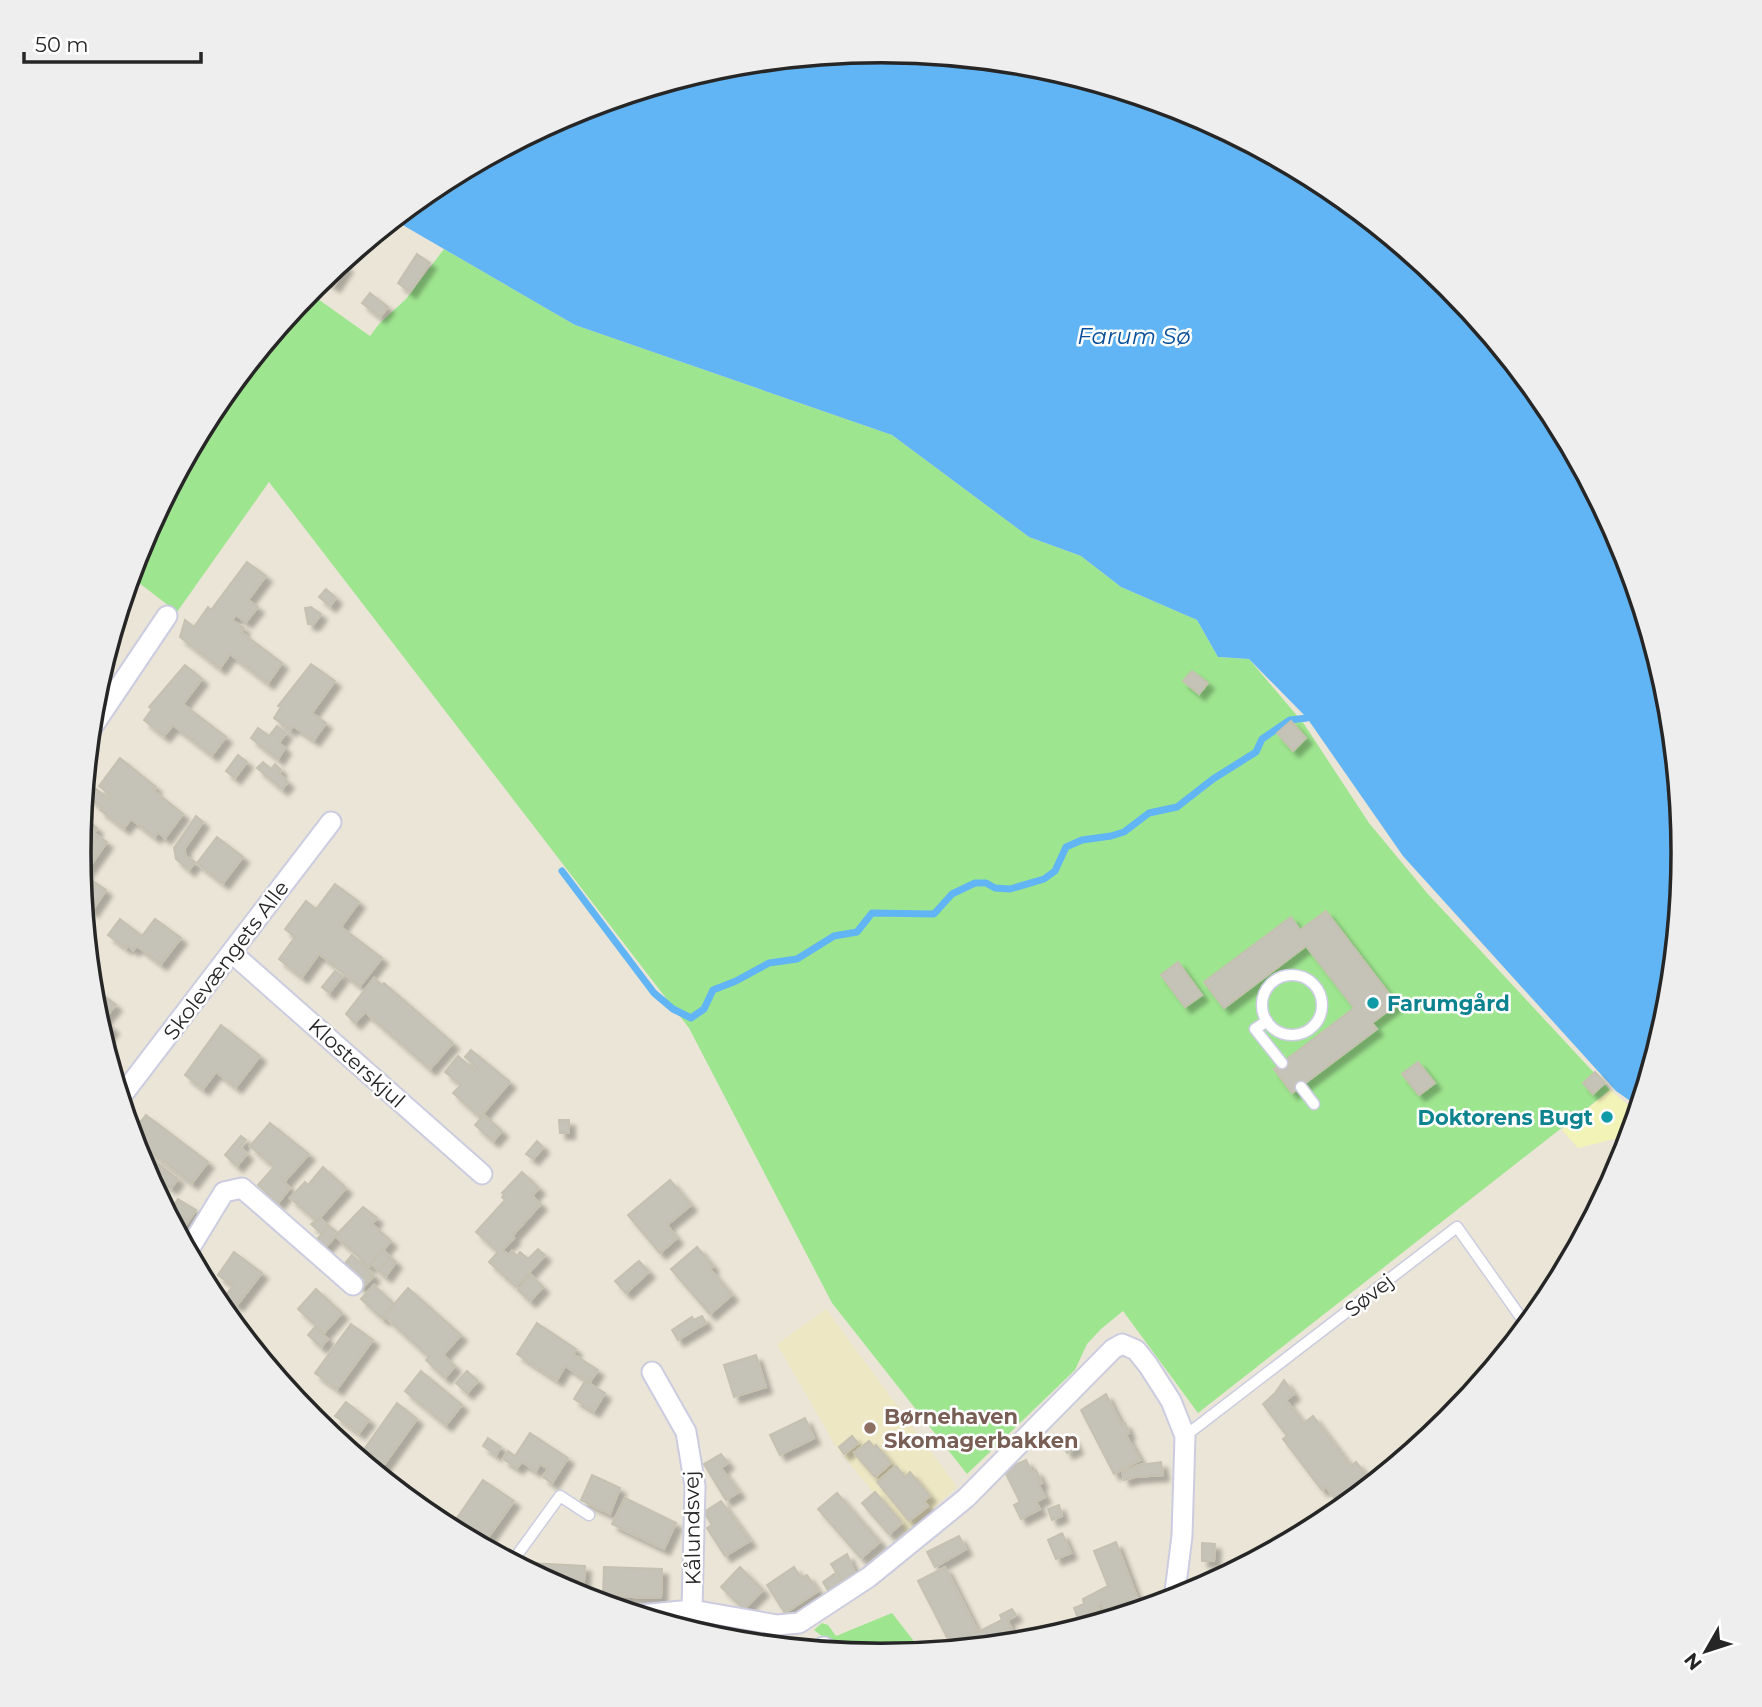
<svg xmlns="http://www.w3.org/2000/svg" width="1762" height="1707" font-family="Montserrat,sans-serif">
	<defs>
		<filter id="shadow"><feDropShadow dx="6" dy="6" stdDeviation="2" flood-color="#0004"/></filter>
	</defs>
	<rect width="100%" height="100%" fill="#eae5d6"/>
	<!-- education -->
	<polygon fill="#eee7c4" points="826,1309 957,1487 905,1532 835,1445 777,1344"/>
	<!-- green -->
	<g fill="#9ee58f">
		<polygon points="444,249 575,325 892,435 1029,537 1081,556 1121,587 1197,620 1218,657 1249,659 1304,724 1369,823 1427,893 1610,1090 1198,1413 1123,1311 1101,1329 1087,1344 1075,1370 967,1474 832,1303 689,1028 269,482 177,612 130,576 166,502 165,499 214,407 308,292 370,336 379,324 406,299"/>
		<polygon points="892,1613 920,1649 928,1652 881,1656 844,1653 814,1630 822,1623 828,1625 836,1636"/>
	</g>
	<!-- sand -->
	<polygon fill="#f2f3b6" points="1610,1090 1637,1112 1629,1140 1618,1138 1578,1148 1562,1130"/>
	<!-- water -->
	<polygon fill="#62b5f4" points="881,51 1038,66 1189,112 1327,186 1449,286 1549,408 1623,547 1668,697 1684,854 1668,1011 1639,1107 1616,1091 1403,856 1307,718 1249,659 1218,657 1197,620 1121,587 1081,556 1029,537 892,435 575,325 394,220 435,186 574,112 725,66"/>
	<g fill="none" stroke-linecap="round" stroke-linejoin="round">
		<!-- stream -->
		<polyline stroke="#62b5f4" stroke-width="7" points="562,871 654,993 673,1009 691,1018 704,1009 713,990 736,981 769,963 797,959 834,936 857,932 872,913 934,914 952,894 975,883 986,883 995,888 1010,889 1044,879 1055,871 1066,847 1082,840 1111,836 1124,832 1149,813 1177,807 1213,779 1256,752 1262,739 1290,720 1307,718"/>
	</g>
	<!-- building -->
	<g fill="#c5c2b7" stroke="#c5c1b1" stroke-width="2" filter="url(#shadow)">
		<polygon points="417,254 430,263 410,292 398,283"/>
		<polygon points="342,263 347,266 334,286 323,278"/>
		<polygon points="370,293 388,307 380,317 362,303"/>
		<polygon points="247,562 266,576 248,600 258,607 246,622 236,615 232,620 244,628 241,632 282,663 268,683 230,654 220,668 180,637 185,620 194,627 208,607 211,610"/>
		<polygon points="326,589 336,598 330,606 319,597"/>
		<polygon points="311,607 321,614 314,624 308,624 305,608"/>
		<polygon points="311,664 335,681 312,713 326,723 314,740 293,726 290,730 274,718 281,707 278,706"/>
		<polygon points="185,665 202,679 183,704 226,737 212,755 173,725 164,736 144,720 152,709 149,707"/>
		<polygon points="1192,671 1208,683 1199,694 1183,681"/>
		<polygon points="1291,721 1306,738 1293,751 1277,733"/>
		<polygon points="277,726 286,733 279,743 285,748 278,759 251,738 258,728 269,736"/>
		<polygon points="238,755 247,762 235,778 226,771"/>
		<polygon points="120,758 156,787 153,790 183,814 165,838 158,832 155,837 131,819 124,828 100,810 102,808 89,798 96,789 109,799 112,796 99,786"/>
		<polygon points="263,762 271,769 275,764 281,770 278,773 288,782 282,789 257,768"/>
		<polygon points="196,816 203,822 184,849 186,856 195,862 189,870 176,859 174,848"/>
		<polygon points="85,819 97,828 94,833 107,842 84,875 106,890 92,911 83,904 78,853 81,824"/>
		<polygon points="217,837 243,857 223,883 197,863"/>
		<polygon points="335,884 359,902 341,927 382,958 360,986 319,954 302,977 279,959 295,937 285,929 306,901 316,909"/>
		<polygon points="1326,911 1397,1004 1372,1023 1377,1029 1292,1093 1274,1069 1354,1008 1306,946 1224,1008 1204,982 1291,917 1300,930"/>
		<polygon points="120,919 142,936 155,919 181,938 161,964 137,946 133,950 128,945 126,948 108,935"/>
		<polygon points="1178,962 1202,995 1185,1007 1161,975"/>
		<polygon points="335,971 342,976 329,993 322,987"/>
		<polygon points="374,978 382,985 384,983 453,1043 430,1069 365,1012 355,1023 346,1014"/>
		<polygon points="99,992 116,1005 103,1020 113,1028 103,1041 93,999"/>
		<polygon points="221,1025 260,1056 236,1087 216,1072 203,1089 185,1075"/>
		<polygon points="471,1050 510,1082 480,1117 453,1093 461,1085 445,1072 458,1056 474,1070 477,1067 465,1057"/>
		<polygon points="1418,1062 1435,1083 1419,1095 1402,1074"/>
		<polygon points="1595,1072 1605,1083 1593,1094 1583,1083"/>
		<polygon points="146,1115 208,1162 192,1183 132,1137 131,1134"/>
		<polygon points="484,1115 502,1131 493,1141 475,1125"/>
		<polygon points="559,1120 569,1120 569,1133 560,1133"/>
		<polygon points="270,1123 309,1154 284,1182 290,1188 278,1203 258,1185 274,1167 250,1146"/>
		<polygon points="241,1136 246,1140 240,1147 247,1154 237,1166 225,1155"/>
		<polygon points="537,1141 543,1147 533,1159 526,1154"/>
		<polygon points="138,1148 178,1179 171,1188 142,1166 136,1151"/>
		<polygon points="323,1167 346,1188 317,1221 290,1198 305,1182 308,1185"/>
		<polygon points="522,1172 539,1188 532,1196 541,1204 512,1236 514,1238 502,1250 509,1255 512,1251 517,1256 520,1252 528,1259 538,1249 545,1255 516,1287 489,1262 498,1252 476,1232 505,1200 502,1197 504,1194 502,1193"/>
		<polygon points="670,1180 691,1205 667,1225 677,1238 660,1253 628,1215"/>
		<polygon points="178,1199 196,1210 183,1229 171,1221 168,1214"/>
		<polygon points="363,1207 377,1218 372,1224 391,1241 369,1266 335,1236"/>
		<polygon points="320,1218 329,1226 322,1234 311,1224"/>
		<polygon points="329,1226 338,1233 325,1248 312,1245"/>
		<polygon points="697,1247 713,1266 710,1269 732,1295 710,1314 671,1269"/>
		<polygon points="383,1250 390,1257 379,1271 371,1264"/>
		<polygon points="234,1252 262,1273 237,1305 225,1296 233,1286 218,1275"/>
		<polygon points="352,1255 374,1276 362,1288 340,1269"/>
		<polygon points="390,1257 396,1262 386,1276 379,1271"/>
		<polygon points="639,1261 649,1272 626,1293 615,1281"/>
		<polygon points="531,1275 543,1287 530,1301 518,1290"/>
		<polygon points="374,1285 394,1304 383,1319 361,1299"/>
		<polygon points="408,1288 461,1335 443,1355 455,1366 445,1378 426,1360 429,1357 384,1316"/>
		<polygon points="316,1289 342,1313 324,1333 298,1309"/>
		<polygon points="702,1316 706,1323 678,1340 672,1330 692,1317 694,1320"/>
		<polygon points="537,1323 576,1349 573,1354 598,1370 590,1382 565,1366 557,1380 517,1354"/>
		<polygon points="351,1324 373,1340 337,1389 315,1373"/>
		<polygon points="315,1327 328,1339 321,1347 308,1335"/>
		<polygon points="756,1355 766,1387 734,1397 724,1365"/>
		<polygon points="421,1371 462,1405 446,1425 405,1391"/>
		<polygon points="467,1371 478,1381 467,1393 456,1383"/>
		<polygon points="1284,1380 1294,1394 1286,1400 1304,1423 1313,1416 1351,1466 1356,1462 1373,1483 1343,1508 1326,1487 1322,1490 1283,1439 1287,1436 1263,1404 1275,1393"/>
		<polygon points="585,1381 605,1393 594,1411 574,1399"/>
		<polygon points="1106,1394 1121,1424 1125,1423 1129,1433 1126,1435 1140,1460 1114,1474 1081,1410"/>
		<polygon points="346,1402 369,1420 359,1433 335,1416"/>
		<polygon points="397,1403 417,1419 381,1469 375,1464 371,1469 358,1458"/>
		<polygon points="805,1418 814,1438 780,1455 770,1435"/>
		<polygon points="530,1433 568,1458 552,1483 543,1477 548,1469 540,1464 536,1471 522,1462 517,1468 503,1459 508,1451 515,1456"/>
		<polygon points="852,1436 858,1443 844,1454 839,1447"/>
		<polygon points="1072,1437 1077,1448 1067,1453 1062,1442"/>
		<polygon points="488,1438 501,1447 496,1455 483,1446"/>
		<polygon points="869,1441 874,1447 876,1445 891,1463 875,1477 854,1453"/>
		<polygon points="721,1454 728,1463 721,1468 739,1492 726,1500 704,1464"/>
		<polygon points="1026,1460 1032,1472 1036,1470 1042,1483 1038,1484 1045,1497 1036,1502 1040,1509 1021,1519 1014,1505 1020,1502 1004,1470"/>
		<polygon points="1161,1462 1163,1475 1135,1477 1124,1480 1122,1472 1139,1465"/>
		<polygon points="896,1466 905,1477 910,1472 930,1496 924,1501 928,1506 909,1521 877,1482"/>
		<polygon points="592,1475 620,1488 610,1514 581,1500"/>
		<polygon points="483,1480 514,1501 482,1546 452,1530 451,1527"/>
		<polygon points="875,1492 902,1523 889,1534 862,1503"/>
		<polygon points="837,1493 880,1542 861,1558 818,1509"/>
		<polygon points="625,1498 676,1523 664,1549 612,1524"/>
		<polygon points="721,1501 750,1541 725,1556 707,1528 712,1525 704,1512"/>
		<polygon points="1059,1505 1062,1516 1052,1520 1048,1509"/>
		<polygon points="1062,1533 1071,1553 1056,1559 1048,1540"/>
		<polygon points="959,1536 966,1549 935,1567 927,1552"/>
		<polygon points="1116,1542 1138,1600 1105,1613 1101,1603 1098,1605 1100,1609 1078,1618 1074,1608 1084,1604 1083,1599 1108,1586 1094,1551"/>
		<polygon points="1202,1543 1215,1544 1214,1561 1202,1561"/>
		<polygon points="847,1554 855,1573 843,1583 831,1564"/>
		<polygon points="529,1563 585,1566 583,1595 572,1594 528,1571"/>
		<polygon points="604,1567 662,1569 661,1598 603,1596"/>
		<polygon points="740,1567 763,1590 744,1609 721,1587"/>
		<polygon points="794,1567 801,1578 807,1575 818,1591 785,1613 767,1585"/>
		<polygon points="945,1567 978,1632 1002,1620 1000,1615 1012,1609 1016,1615 1007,1620 1019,1642 986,1646 983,1641 970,1647 953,1649 918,1581"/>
		<polygon points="837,1572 843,1583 829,1592 823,1582"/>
		<polygon points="751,1628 757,1632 760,1628 789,1647 749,1643 744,1640"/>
	</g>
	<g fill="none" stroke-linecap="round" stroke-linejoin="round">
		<!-- lane casing -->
		<g stroke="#cccce1" stroke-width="13">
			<g id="lane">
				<circle cx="1292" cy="1005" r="30"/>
				<polyline points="1267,1021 1255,1029 1282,1063"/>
				<polyline points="1301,1087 1314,1104"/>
				<polyline points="1185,1436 1457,1227 1527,1326"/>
				<polyline points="512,1562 560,1496 589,1515"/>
			</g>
		</g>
		<!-- street casing -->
		<g stroke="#cccce1" stroke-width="23">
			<g id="street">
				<polyline points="91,729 167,616"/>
				<polyline points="232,953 482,1174"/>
				<polyline points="120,1098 331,822"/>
				<polyline points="188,1251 224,1192 242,1188 353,1285"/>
				<polyline points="652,1372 686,1432 695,1486 692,1610"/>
				<polyline points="640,1615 692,1610 777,1625 799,1623 869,1577 966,1498 1113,1349 1122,1344 1136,1350 1148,1365 1171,1401 1185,1436 1182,1536 1174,1600"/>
				<polyline points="824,1647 829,1651"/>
			</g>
		</g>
		<!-- lane -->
		<use href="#lane" stroke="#fff" stroke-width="10"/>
		<!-- street -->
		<use href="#street" stroke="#fff" stroke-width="19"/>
	</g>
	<!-- markers -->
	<g fill="#0f9aa8" stroke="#fff" stroke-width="2.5">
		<circle cx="1373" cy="1003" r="7"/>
		<circle cx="1607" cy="1117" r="7"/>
	</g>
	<circle fill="#8d6e63" stroke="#fff" stroke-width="2.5" cx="870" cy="1428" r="7"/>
	<g text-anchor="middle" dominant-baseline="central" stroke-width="5" stroke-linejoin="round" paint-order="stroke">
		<!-- street labels -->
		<g font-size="21" fill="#262626" stroke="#fff">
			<text transform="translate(226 960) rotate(-53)">Skolevængets Alle</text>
			<text transform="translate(357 1063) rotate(42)">Klosterskjul</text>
			<text transform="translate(1369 1295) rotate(-38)">Søvej</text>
			<text transform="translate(692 1528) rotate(-91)">Kålundsvej</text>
		</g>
		<!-- culture labels -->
		<g font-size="21" font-weight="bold" fill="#0d838f" stroke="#fff" text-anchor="start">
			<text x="1387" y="1003">Farumgård</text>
			<text x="1593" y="1117" text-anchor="end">Doktorens Bugt</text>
		</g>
		<!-- education labels -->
		<g font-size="21" font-weight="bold" fill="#785e54" stroke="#fff" text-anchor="start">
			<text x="884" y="1416">Børnehaven<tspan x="884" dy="24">Skomagerbakken</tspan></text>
		</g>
		<!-- water labels -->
		<g font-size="23" font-style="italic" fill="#074f9a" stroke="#fff">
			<text x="1134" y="336">Farum Sø</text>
		</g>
	</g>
	<!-- crop -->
	<path d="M0 0H1762V1707H0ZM91 853a790 790 0 1 1 1580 0a790 790 0 1 1-1580 0Z" fill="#eee" fill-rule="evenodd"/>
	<path fill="none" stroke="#262626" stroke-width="3.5" d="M91 853a790 790 0 1 1 1580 0a790 790 0 1 1-1580 0Z"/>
	<!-- north arrow -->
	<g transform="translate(1706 1651) rotate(231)" stroke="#ffffff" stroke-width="5" paint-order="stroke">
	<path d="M0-5L12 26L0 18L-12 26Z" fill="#262626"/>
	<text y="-10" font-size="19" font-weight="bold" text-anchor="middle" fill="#262626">N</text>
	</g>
	<!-- scale -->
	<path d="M24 52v10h177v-10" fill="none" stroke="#262626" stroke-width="3.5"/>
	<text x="35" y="52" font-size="21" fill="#262626" stroke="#ffffff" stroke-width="5" paint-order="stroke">50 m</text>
</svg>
